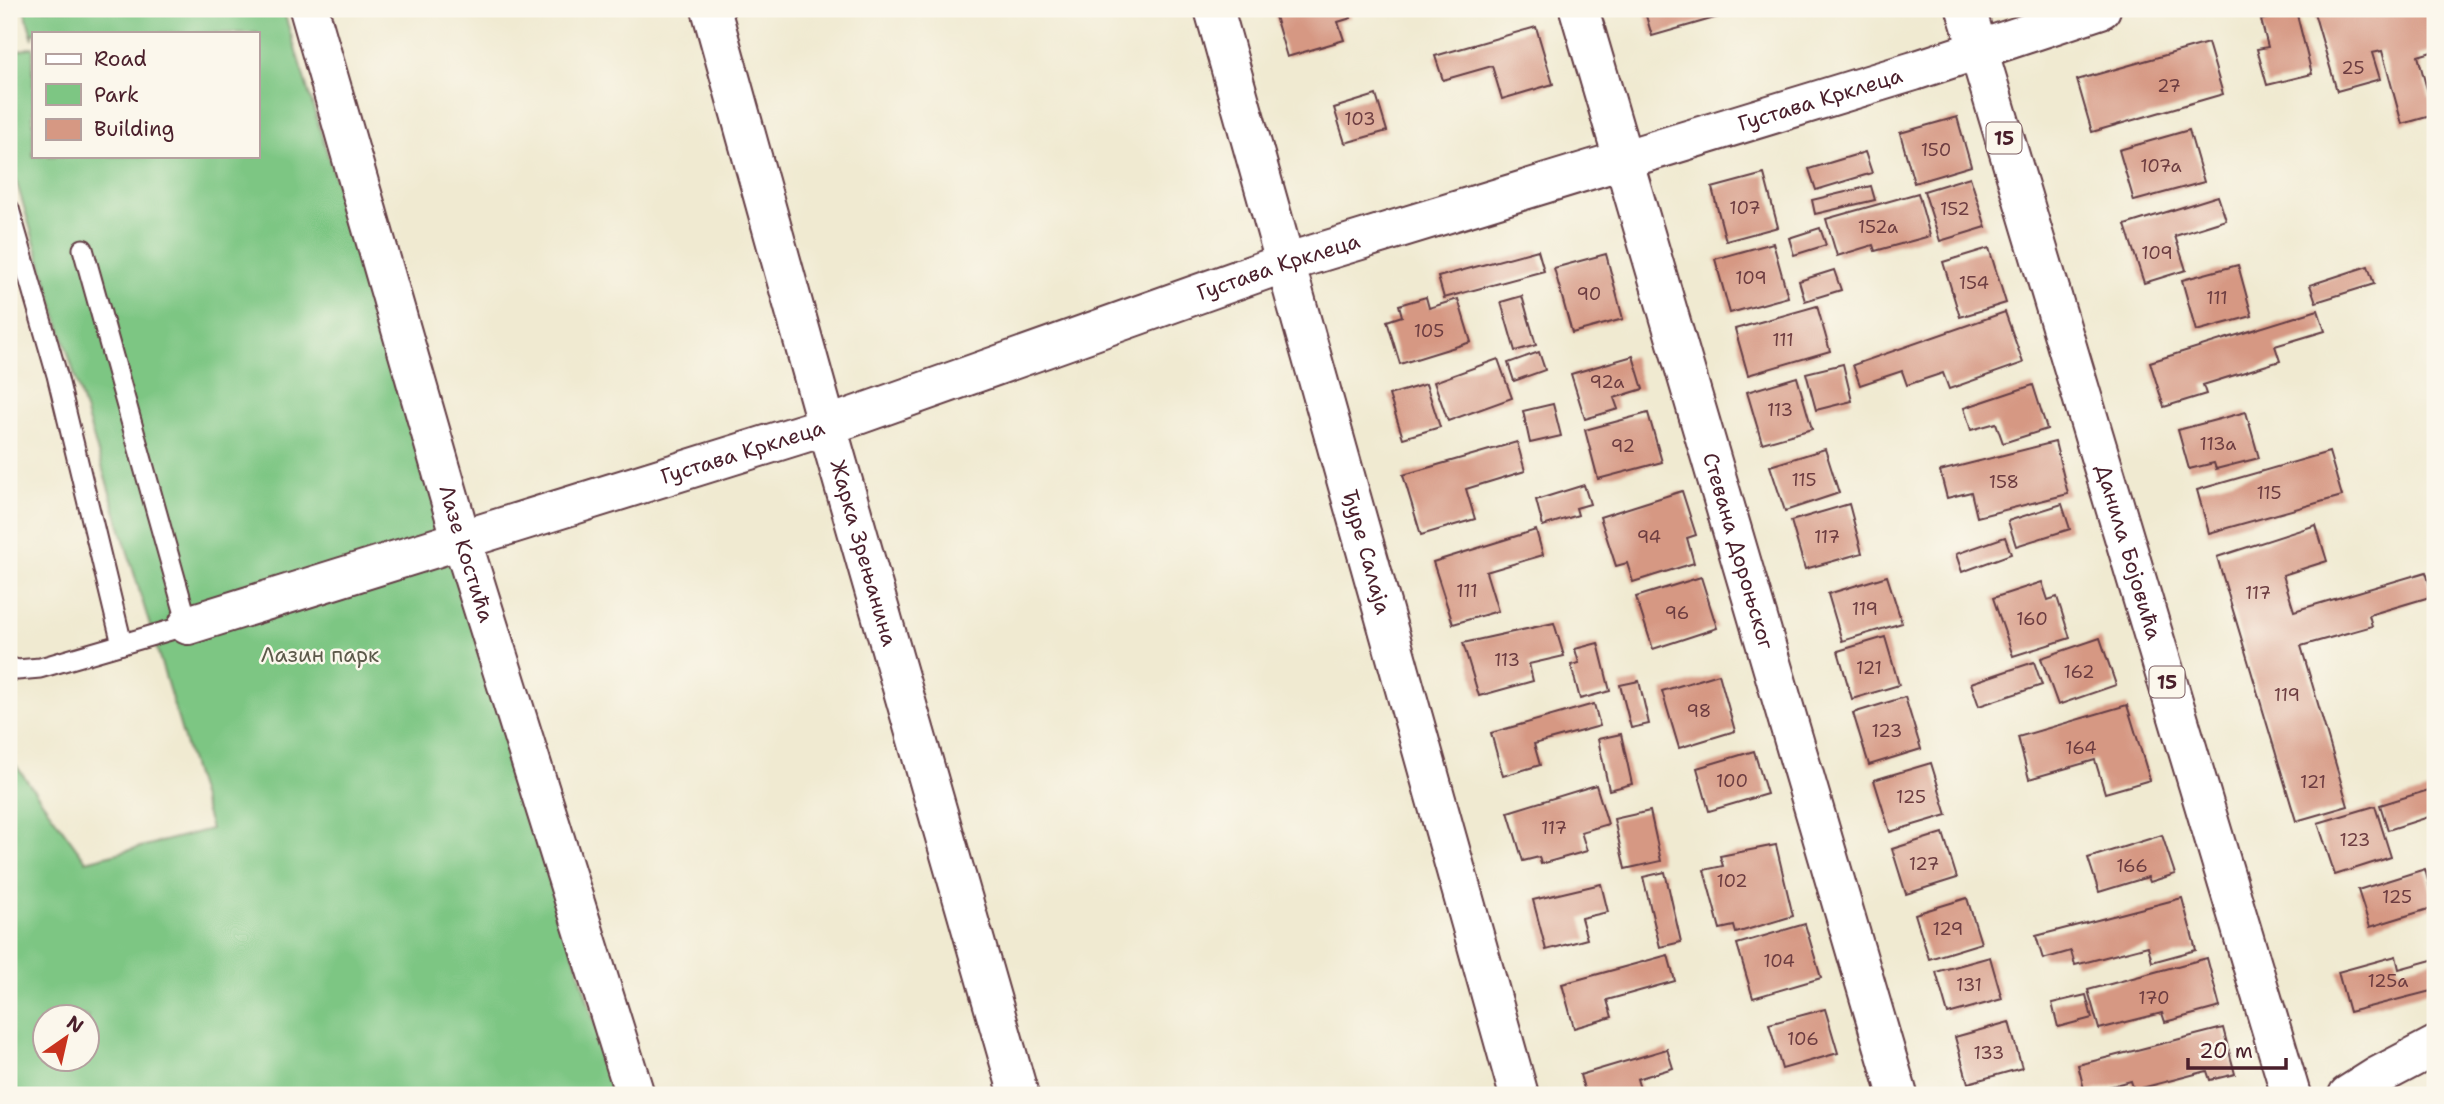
<svg xmlns="http://www.w3.org/2000/svg" width="2444" height="1104" font-family="'Shantell Sans',sans-serif">
	<rect width="100%" height="100%" fill="#fbf7ec"/>
	<filter id="ink" filterUnits="userSpaceOnUse"><feTurbulence type="fractalNoise" baseFrequency=".0143" numOctaves="2"/><feDisplacementMap in="SourceGraphic" scale="14" xChannelSelector="R" yChannelSelector="G"/><feConvolveMatrix kernelMatrix="1 2 1 2 8 2 1 2 1" color-interpolation-filters="sRGB"/></filter>
	<filter id="wash" filterUnits="userSpaceOnUse"><feTurbulence type="fractalNoise" baseFrequency=".00686" numOctaves="4" result="noise"/><feDisplacementMap in="SourceGraphic" scale="28" xChannelSelector="R" yChannelSelector="G"/><feGaussianBlur stdDeviation="1.57" result="paint"/><feColorMatrix in="noise" values="0 0 0 0 0 0 0 0 0 0 0 0 0 0 0 0 0 1.4 0 .05"/><feComposite in="paint" operator="in"/></filter>
	<g filter="url(#wash)">
		<rect width="100%" height="100%" fill="#f0ead1"/>
		<!-- green -->
		<path fill="#7dc683" stroke="#647257" stroke-width="2" fill-rule="evenodd" d="M24,9H283L617,1095H9V756L86,861L211,829L9,157V53L33,47V156H257V33H33V39ZM46,1016H88V1058H46Z"/>
		<g id="blocks">
			<!-- building -->
			<g fill="#d69883">
				<polygon points="1287,9 1348,9 1351,18 1338,22 1344,40 1287,57 1274,13"/>
				<polygon points="1644,9 1715,9 1718,17 1652,36"/>
				<polygon points="2313,9 2435,9 2435,51 2418,56 2434,115 2402,124 2382,51 2372,53 2380,79 2337,91"/>
				<polygon points="2296,11 2312,74 2267,85 2257,49 2268,47 2261,20"/>
				<polygon points="1536,27 1553,84 1502,99 1492,66 1443,80 1435,56"/>
				<polygon points="2208,43 2223,94 2092,132 2077,80"/>
				<polygon points="1376,95 1387,131 1345,143 1334,108"/>
				<polygon points="1957,117 1971,166 1914,183 1900,133"/>
				<polygon points="2189,130 2204,182 2134,201 2119,150"/>
				<polygon points="1865,152 1872,173 1816,190 1809,169"/>
				<polygon points="1764,174 1778,227 1726,241 1712,188"/>
				<polygon points="1970,177 1986,227 1940,241 1924,191"/>
				<polygon points="1871,186 1875,200 1815,214 1812,200"/>
				<polygon points="1918,193 1930,236 1875,251 1873,245 1837,256 1826,219"/>
				<polygon points="2218,196 2226,220 2175,236 2186,270 2144,283 2125,225"/>
				<polygon points="1820,228 1826,245 1794,255 1789,238"/>
				<polygon points="1773,243 1788,297 1730,313 1715,259"/>
				<polygon points="1989,248 2006,303 1960,317 1943,262"/>
				<polygon points="1538,250 1544,271 1444,298 1438,277"/>
				<polygon points="1606,254 1623,319 1572,333 1554,268"/>
				<polygon points="2238,265 2252,316 2196,331 2182,280"/>
				<polygon points="2368,266 2374,284 2316,302 2310,285"/>
				<polygon points="1834,270 1841,290 1805,301 1799,281"/>
				<polygon points="1522,296 1536,345 1515,351 1501,302"/>
				<polygon points="1426,297 1429,308 1458,299 1471,342 1400,364 1387,321 1402,316 1399,305"/>
				<polygon points="1817,306 1830,351 1748,375 1735,329"/>
				<polygon points="2318,310 2325,331 2275,346 2280,361 2203,385 2206,394 2164,407 2150,362"/>
				<polygon points="2005,312 2023,363 1949,389 1943,373 1907,385 1902,371 1860,385 1853,365"/>
				<polygon points="1539,352 1545,370 1514,381 1508,363"/>
				<polygon points="1633,356 1643,389 1614,398 1618,409 1585,419 1571,374"/>
				<polygon points="1498,359 1512,398 1448,421 1434,382"/>
				<polygon points="1843,364 1852,401 1816,410 1806,373"/>
				<polygon points="1797,377 1812,429 1762,443 1747,392"/>
				<polygon points="1426,384 1440,427 1403,438 1389,395"/>
				<polygon points="2033,385 2047,429 2003,443 1996,423 1971,430 1964,408"/>
				<polygon points="1553,404 1561,436 1530,443 1523,411"/>
				<polygon points="2246,412 2259,458 2216,469 2214,463 2189,469 2178,430"/>
				<polygon points="1648,413 1662,462 1598,479 1585,430"/>
				<polygon points="1517,442 1525,471 1466,489 1475,519 1421,535 1403,475"/>
				<polygon points="2055,442 2068,494 1977,517 1971,492 1947,498 1940,471"/>
				<polygon points="1825,449 1839,493 1785,511 1770,466"/>
				<polygon points="2329,452 2342,496 2209,533 2197,490"/>
				<polygon points="1584,485 1590,504 1576,508 1578,515 1543,526 1536,500"/>
				<polygon points="1682,491 1696,535 1687,538 1694,563 1633,582 1627,563 1616,566 1600,517"/>
				<polygon points="1849,504 1862,553 1805,569 1791,521"/>
				<polygon points="2062,504 2070,529 2016,546 2008,521"/>
				<polygon points="2316,525 2327,561 2283,575 2294,611 2426,572 2433,596 2369,615 2372,626 2301,646 2348,806 2296,821 2217,557"/>
				<polygon points="1536,530 1543,555 1486,572 1498,611 1453,624 1433,562"/>
				<polygon points="2005,537 2011,554 1962,572 1956,554"/>
				<polygon points="1887,576 1902,623 1842,641 1828,594"/>
				<polygon points="1701,577 1717,628 1653,649 1636,597"/>
				<polygon points="2042,582 2048,600 2057,597 2070,638 2013,656 1993,598"/>
				<polygon points="1554,623 1564,656 1529,664 1533,681 1479,696 1463,643"/>
				<polygon points="1885,637 1899,685 1852,699 1838,651"/>
				<polygon points="2100,638 2116,685 2058,705 2041,658"/>
				<polygon points="1598,643 1610,691 1580,699 1571,665 1579,663 1575,649"/>
				<polygon points="2034,662 2042,685 1979,706 1971,683"/>
				<polygon points="1719,674 1735,731 1679,748 1662,691"/>
				<polygon points="1639,681 1649,724 1631,728 1620,685"/>
				<polygon points="1905,697 1921,749 1869,765 1853,713"/>
				<polygon points="1594,704 1600,726 1534,744 1540,765 1503,776 1491,733"/>
				<polygon points="2127,705 2150,780 2105,793 2095,760 2029,779 2018,737"/>
				<polygon points="1621,734 1632,784 1609,790 1598,739"/>
				<polygon points="1754,751 1767,794 1709,811 1697,768"/>
				<polygon points="1931,763 1947,815 1890,832 1874,780"/>
				<polygon points="1596,785 1608,824 1581,832 1587,851 1541,864 1539,857 1523,861 1508,812"/>
				<polygon points="2435,788 2435,815 2388,830 2380,805"/>
				<polygon points="2375,806 2391,857 2335,875 2318,823"/>
				<polygon points="1650,811 1661,861 1625,869 1614,819"/>
				<polygon points="1943,833 1957,878 1906,894 1892,849"/>
				<polygon points="2162,835 2175,874 2150,882 2148,877 2099,892 2088,858"/>
				<polygon points="1776,845 1793,916 1736,933 1734,926 1720,929 1704,870 1723,866 1720,856"/>
				<polygon points="2425,869 2435,907 2370,927 2358,890"/>
				<polygon points="1665,872 1681,942 1660,947 1643,877"/>
				<polygon points="1601,884 1608,912 1581,918 1587,939 1546,950 1533,900"/>
				<polygon points="1967,898 1981,943 1929,959 1915,914"/>
				<polygon points="2182,898 2196,950 2152,962 2148,946 2075,965 2071,951 2043,959 2036,936"/>
				<polygon points="1805,924 1821,978 1753,998 1737,944"/>
				<polygon points="1668,955 1675,981 1607,1000 1612,1017 1574,1028 1562,984"/>
				<polygon points="2396,956 2399,969 2435,959 2435,990 2349,1012 2338,972"/>
				<polygon points="1990,957 2002,999 1948,1014 1936,972"/>
				<polygon points="2207,958 2220,1007 2165,1022 2162,1013 2099,1029 2088,990"/>
				<polygon points="2086,995 2092,1018 2058,1027 2052,1003"/>
				<polygon points="1825,1009 1838,1053 1782,1069 1769,1024"/>
				<polygon points="2009,1022 2022,1068 1968,1083 1955,1037"/>
				<polygon points="2223,1028 2235,1074 2210,1080 2207,1071 2134,1090 2131,1081 2085,1093 2078,1065"/>
				<polygon points="1667,1049 1673,1068 1637,1079 1642,1095 1586,1095 1580,1075"/>
			</g>
		</g>
	</g>
	<g filter="url(#ink)">
		<use href="#blocks" fill-opacity="0" stroke="#633d44" stroke-width="2"/>
		<g fill="none" stroke-linecap="round" stroke-linejoin="round">
			<!-- lane casing -->
			<g stroke="#633d44" stroke-width="23">
				<g id="lane">
					<polyline points="9,209 57,375 122,644"/>
					<polyline points="9,667 17,670 40,668 188,625 83,249"/>
				</g>
			</g>
			<!-- street casing -->
			<g stroke="#633d44" stroke-width="42">
				<g id="street">
					<path id="s1" d="M309,9L461,538L635,1095"/>
					<path id="s2" d="M711,9L827,426L1019,1095"/>
					<path id="s3" d="M1214,9L1519,1095"/>
					<path id="s4" d="M1579,9L1898,1095"/>
					<path id="s5" d="M188,625L827,426L1285,263L1914,71L2101,9"/>
					<polyline points="2348,1095 2378,1076 2435,1046"/>
				</g>
			</g>
			<!-- primary casing -->
			<g stroke="#633d44" stroke-width="42">
				<g id="primary">
					<path id="s6" d="M1966,9L2291,1095"/>
				</g>
			</g>
			<!-- lane -->
			<use href="#lane" stroke="#fff" stroke-width="19"/>
			<!-- street -->
			<use href="#street" stroke="#fff" stroke-width="38"/>
			<!-- primary -->
			<use href="#primary" stroke="#fff" stroke-width="38"/>
		</g>
	</g>
	<g text-anchor="middle" dominant-baseline="central" stroke-width="5" stroke-linejoin="round" paint-order="stroke">
		<!-- number labels -->
		<g font-size="18" fill="#6d3d41">
			<text x="2353" y="68">25</text>
			<text x="2169" y="86">27</text>
			<text x="1360" y="119">103</text>
			<text x="1936" y="150">150</text>
			<text x="2161" y="166">107a</text>
			<text x="1745" y="208">107</text>
			<text x="1955" y="209">152</text>
			<text x="1878" y="227">152a</text>
			<text x="2157" y="253">109</text>
			<text x="1751" y="278">109</text>
			<text x="1974" y="283">154</text>
			<text x="1589" y="294">90</text>
			<text x="2217" y="298">111</text>
			<text x="1429" y="331">105</text>
			<text x="1783" y="340">111</text>
			<text x="1607" y="382">92a</text>
			<text x="1780" y="410">113</text>
			<text x="2218" y="444">113a</text>
			<text x="1623" y="446">92</text>
			<text x="1804" y="480">115</text>
			<text x="2004" y="482">158</text>
			<text x="2269" y="493">115</text>
			<text x="1649" y="537">94</text>
			<text x="1827" y="537">117</text>
			<text x="1467" y="591">111</text>
			<text x="2258" y="593">117</text>
			<text x="1865" y="609">119</text>
			<text x="1677" y="613">96</text>
			<text x="2032" y="619">160</text>
			<text x="1507" y="660">113</text>
			<text x="1869" y="668">121</text>
			<text x="2079" y="672">162</text>
			<text x="2287" y="695">119</text>
			<text x="1699" y="711">98</text>
			<text x="1887" y="731">123</text>
			<text x="2081" y="748">164</text>
			<text x="1732" y="781">100</text>
			<text x="2313" y="782">121</text>
			<text x="1911" y="797">125</text>
			<text x="1554" y="828">117</text>
			<text x="2355" y="840">123</text>
			<text x="1924" y="864">127</text>
			<text x="2132" y="866">166</text>
			<text x="1732" y="881">102</text>
			<text x="2397" y="897">125</text>
			<text x="1948" y="929">129</text>
			<text x="1779" y="961">104</text>
			<text x="2388" y="981">125a</text>
			<text x="1969" y="985">131</text>
			<text x="2154" y="998">170</text>
			<text x="1803" y="1039">106</text>
			<text x="1989" y="1053">133</text>
		</g>
		<!-- shield labels -->
		<g fill="#fbf7ec" stroke="#7f6065" stroke-width="2">
			<rect x="1986.5" y="122.5" width="35" height="31" rx="5"/>
			<rect x="2149.5" y="666.5" width="35" height="31" rx="5"/>
		</g>
		<g font-size="19" font-weight="bold" fill="#4a1f2b">
			<text x="2004" y="138">15</text>
			<text x="2167" y="682">15</text>
		</g>
		<!-- street labels -->
		<g font-size="21" fill="#4a1f2b" stroke="#fbf7ec">
			<text stroke="none"><textPath href="#s5" startOffset="1715">Густава Крклеца</textPath></text>
			<text stroke="none"><textPath href="#s5" startOffset="1148">Густава Крклеца</textPath></text>
			<text stroke="none"><textPath href="#s5" startOffset="581">Густава Крклеца</textPath></text>
			<text stroke="none"><textPath href="#s2" startOffset="565">Жарка Зрењанина</textPath></text>
			<text stroke="none"><textPath href="#s3" startOffset="564">Ђуре Салаја</textPath></text>
			<text stroke="none"><textPath href="#s4" startOffset="565">Стевана Дороњског</textPath></text>
			<text stroke="none"><textPath href="#s6" startOffset="567">Данила Бојовића</textPath></text>
			<text stroke="none"><textPath href="#s1" startOffset="567">Лазе Костића</textPath></text>
		</g>
		<!-- park labels -->
		<g font-size="21" fill="#5c594a" stroke="#fbf7ec">
			<text x="320" y="655">Лазин парк</text>
		</g>
	</g>
	<!-- margin -->
	<rect width="2444" height="1104" fill="none" stroke="#fbf7ec" stroke-width="35"/>
	<!-- legend -->
	<rect x="32" y="32" width="228" height="126" fill="#fbf7ec" stroke="#b4a19f" stroke-width="2"/>
	<rect x="46" y="54" width="35" height="10" fill="#ffffff" stroke="#b4a19f" stroke-width="2"/>
	<text x="94" y="66" font-size="21" fill="#4a1f2b">Road</text>
	<rect x="46" y="84" width="35" height="21" fill="#7dc683" stroke="#b4a19f" stroke-width="2"/>
	<text x="94" y="102" font-size="21" fill="#4a1f2b">Park</text>
	<rect x="46" y="119" width="35" height="21" fill="#d69883" stroke="#b4a19f" stroke-width="2"/>
	<text x="94" y="136" font-size="21" fill="#4a1f2b">Building</text>
	<!-- north arrow -->
	<g transform="translate(66 1038) rotate(34)"><circle r="33" fill="#fbf7ec" stroke="#b4a19f" stroke-width="2"/>
	<path d="M0-5L12 26L0 18L-12 26Z" fill="#c8321e"/>
	<text y="-10" font-size="19" font-weight="bold" text-anchor="middle" fill="#4a1f2b">N</text>
	</g>
	<!-- scale -->
	<path d="M2188 1058v10h98v-10" fill="none" stroke="#4a1f2b" stroke-width="3.5"/>
	<text x="2199" y="1058" font-size="21" fill="#4a1f2b" stroke="#fbf7ec" stroke-width="5" paint-order="stroke">20 m</text>
</svg>
